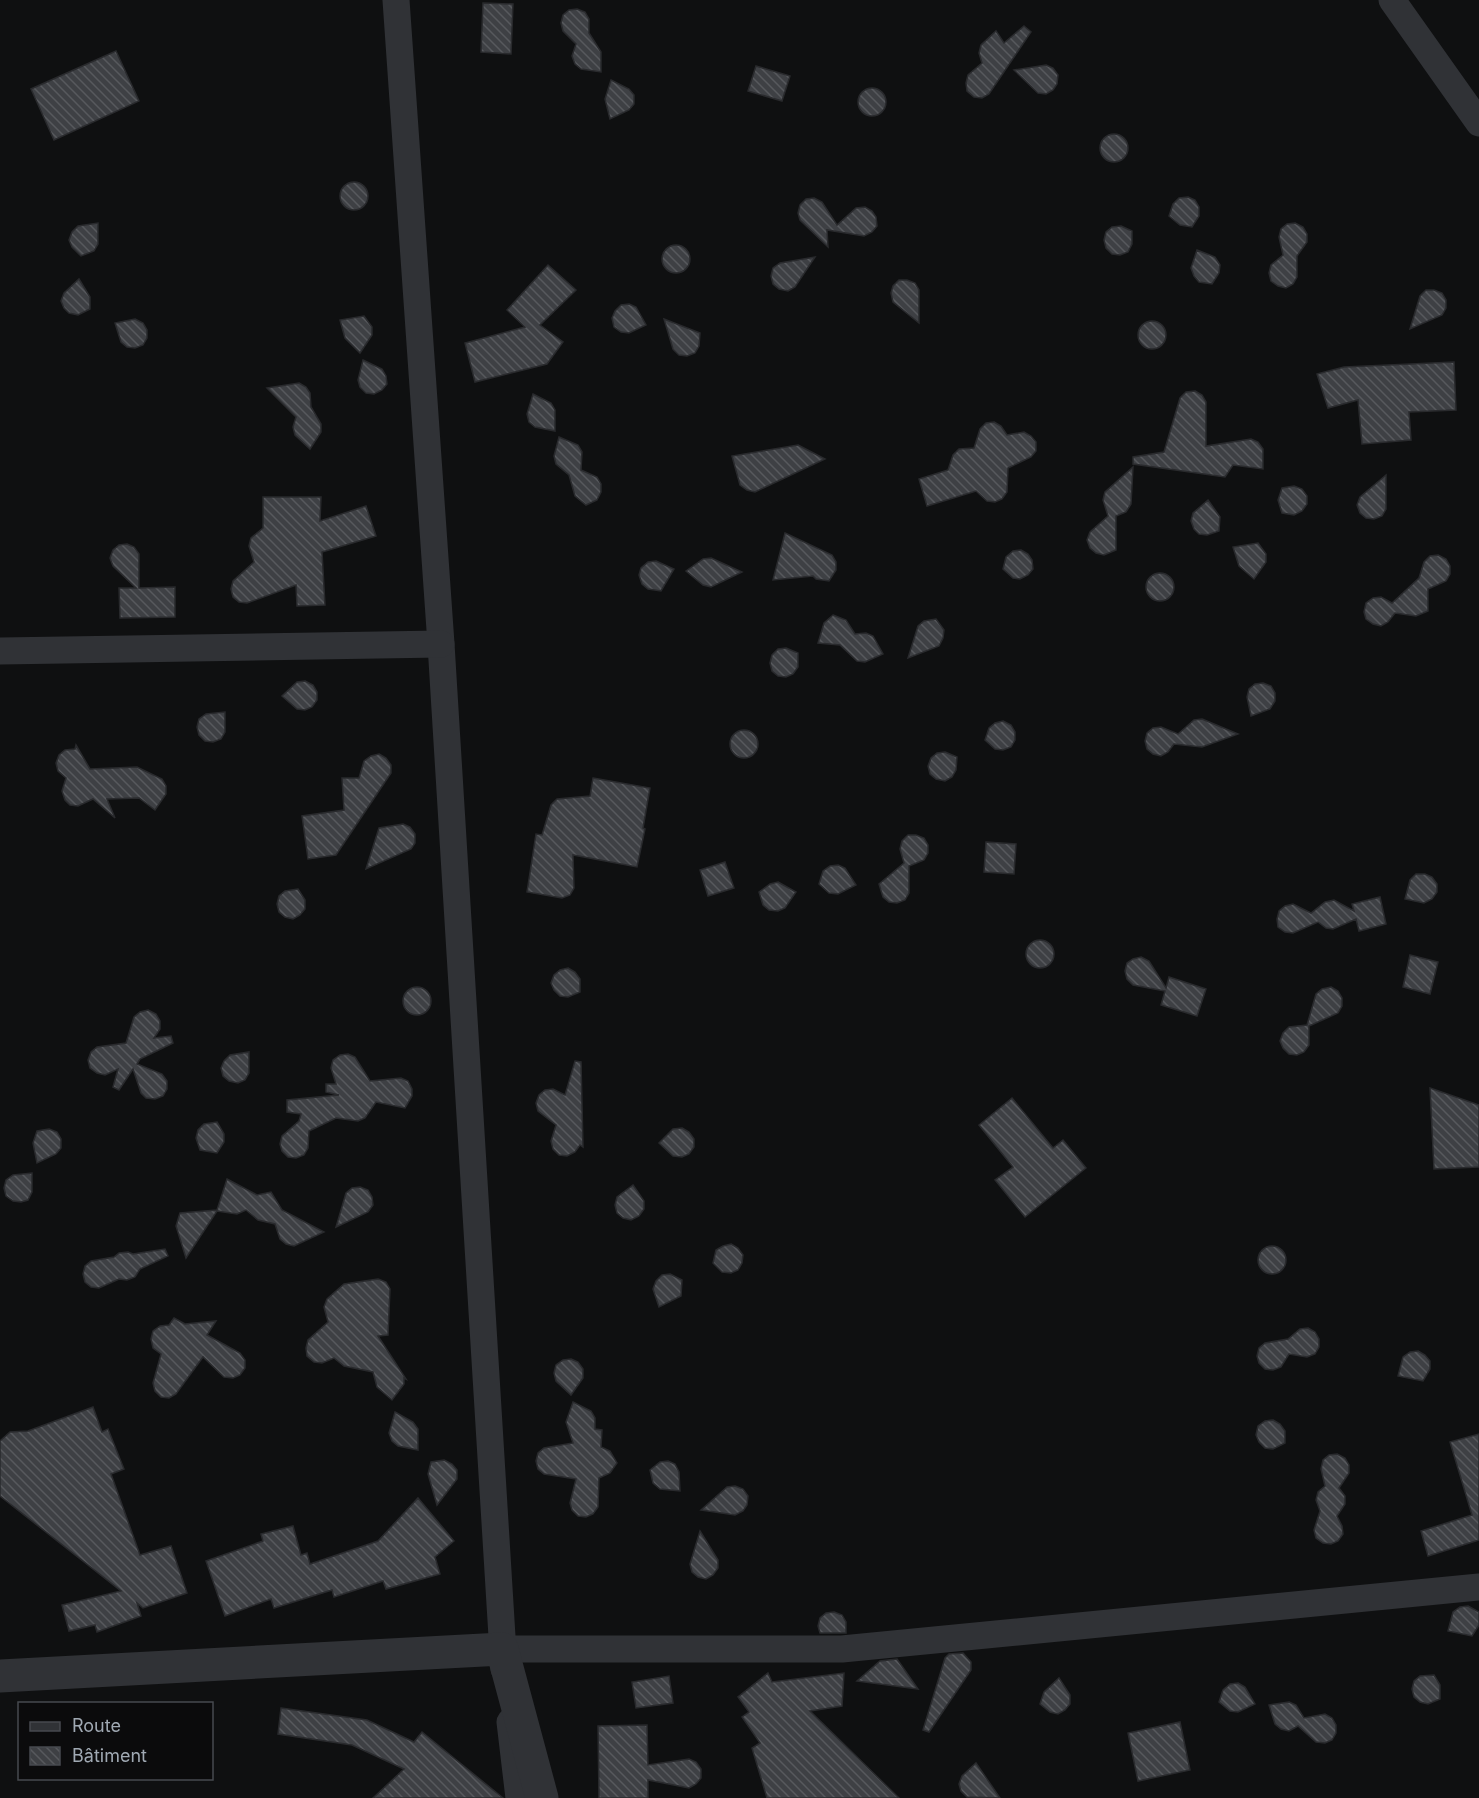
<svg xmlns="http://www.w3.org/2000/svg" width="1479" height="1798" font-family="Inter,sans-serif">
	<defs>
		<pattern id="building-back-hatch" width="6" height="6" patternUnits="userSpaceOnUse" patternTransform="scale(1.5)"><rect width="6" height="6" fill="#3e4044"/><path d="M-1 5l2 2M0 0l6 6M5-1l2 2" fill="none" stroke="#57595d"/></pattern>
	</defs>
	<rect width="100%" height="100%" fill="#0f1011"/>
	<!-- building -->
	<g fill="url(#building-back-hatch)" stroke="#292a2d" stroke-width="1.5">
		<polygon points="483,3 513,4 511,54 481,52"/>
		<polygon points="577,9 585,12 589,19 589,33 601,52 601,72 581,69 575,64 572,56 576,44 563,31 561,23 563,15 569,10"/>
		<polygon points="1024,26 1031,32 989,94 982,98 974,97 967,91 966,83 968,75 982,63 979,53 981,45 996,31 1004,43"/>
		<polygon points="116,51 139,101 54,140 31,89"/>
		<polygon points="1046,65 1053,68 1058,75 1057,84 1053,90 1046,94 1038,93 1014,70"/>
		<polygon points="756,66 790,76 782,101 748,91"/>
		<polygon points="611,80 629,89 634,95 634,104 629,110 610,119 605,99"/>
		<circle cx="872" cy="102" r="14"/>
		<circle cx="1114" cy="148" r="14"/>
		<circle cx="354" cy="196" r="14"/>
		<polygon points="1188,197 1195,200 1199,207 1199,216 1192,227 1180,225 1169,216 1173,204 1179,198"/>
		<polygon points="814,198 822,202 837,225 856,208 865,207 872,211 876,217 877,226 872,232 864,236 827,230 828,247 800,220 798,213 800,205 806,199"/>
		<polygon points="98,223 98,244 94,251 81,256 72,247 69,240 72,232 78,226"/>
		<polygon points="1295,223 1303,227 1307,234 1307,242 1297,256 1297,277 1293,284 1286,288 1278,286 1271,281 1269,273 1271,265 1283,255 1279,237 1281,229 1287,224"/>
		<polygon points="1121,226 1132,231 1132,244 1128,252 1120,255 1112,254 1106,248 1104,240 1106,232 1112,227"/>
		<circle cx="676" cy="259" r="14"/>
		<polygon points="1197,250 1215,257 1220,265 1219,273 1212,284 1199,282 1194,276 1191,268"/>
		<polygon points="815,257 795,287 788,291 779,289 773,284 771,276 773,268 780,263"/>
		<polygon points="548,265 576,290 540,325 563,342 547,364 475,382 465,343 525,327 507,310"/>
		<polygon points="79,279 90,297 90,309 78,315 69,313 64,308 61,301 64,293"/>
		<polygon points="899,280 907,280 915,283 919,290 919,323 893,302 891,293 893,286"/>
		<polygon points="1426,290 1434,290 1442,293 1446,300 1446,308 1442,315 1410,329 1420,296"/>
		<polygon points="629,304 636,307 646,325 629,333 621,332 614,327 612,318 615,311 621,305"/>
		<polygon points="364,316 372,327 372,335 360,353 345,338 340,320"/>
		<polygon points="135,319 143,323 147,330 147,338 143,345 135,348 127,347 121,342 115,323"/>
		<polygon points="664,319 700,333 699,346 695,353 687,356 679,355 673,349"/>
		<circle cx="1152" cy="335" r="14"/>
		<polygon points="363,360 382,369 386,376 387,384 382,390 374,394 366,393 360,387 358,380"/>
		<polygon points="1454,362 1456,410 1409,412 1411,440 1362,444 1358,400 1328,408 1317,374 1344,367"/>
		<polygon points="299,383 306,387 310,393 311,407 321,424 321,432 310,449 295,435 293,427 296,417 267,388"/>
		<polygon points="1195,391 1202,395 1206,402 1206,446 1251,439 1258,442 1263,449 1263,469 1233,465 1225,477 1133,464 1133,457 1164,452 1180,398 1186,392"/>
		<polygon points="533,394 551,403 555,410 555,431 535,427 529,422 527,414"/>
		<polygon points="994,422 1001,426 1007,435 1024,432 1031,436 1036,442 1036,451 1031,457 1008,468 1007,492 1002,499 995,502 987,501 976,491 927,506 919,479 948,470 953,455 959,449 974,448 980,429 986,423"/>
		<polygon points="559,437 578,445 582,452 581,470 597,477 601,484 601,492 597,500 586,505 575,496 569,475 556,464 554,456"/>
		<polygon points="798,445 825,459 755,492 747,490 740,485 732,456"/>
		<polygon points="1133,467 1131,504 1126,512 1116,516 1116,550 1104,555 1096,553 1090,548 1087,540 1090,532 1108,516 1103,500 1105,492"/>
		<polygon points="1386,475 1386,509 1382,516 1374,519 1366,518 1360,513 1357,505 1360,497"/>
		<polygon points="1294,486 1302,489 1307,496 1307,504 1302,511 1294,515 1282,513 1278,500 1282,488"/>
		<polygon points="263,497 321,497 320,521 366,506 376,536 322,552 325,605 297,606 296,585 247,603 239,602 233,597 231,589 233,581 254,562 249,546 251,538 263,528"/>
		<polygon points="1208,500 1220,517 1219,531 1207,535 1199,534 1194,529 1191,521 1193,513"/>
		<polygon points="785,533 832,555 836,562 836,570 829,581 816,579 813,576 773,580"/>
		<polygon points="1258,543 1266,554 1266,562 1254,579 1239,566 1233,547"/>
		<polygon points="127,544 134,547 139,554 139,588 175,587 175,617 120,618 119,588 136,588 113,566 110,558 113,550 119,545"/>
		<polygon points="1021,550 1028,554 1032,560 1033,569 1028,575 1020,579 1013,578 1003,569 1006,557 1013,551"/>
		<polygon points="1438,555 1446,559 1450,566 1450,574 1446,581 1428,589 1428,611 1416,616 1395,613 1388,622 1381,626 1373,624 1366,619 1364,612 1366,603 1373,598 1381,597 1392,603 1419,578 1424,562 1430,556"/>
		<polygon points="711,558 742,572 711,587 703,585 686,571 703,559"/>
		<polygon points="656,561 674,569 661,591 648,589 642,584 639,575 641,568 648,562"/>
		<circle cx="1160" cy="587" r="14"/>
		<polygon points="833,615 846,620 855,634 866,633 873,636 883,654 865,662 857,661 840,645 818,643 824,623"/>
		<polygon points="936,619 944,630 943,638 939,646 908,658 918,626 924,621"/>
		<polygon points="786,648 798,653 798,667 793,674 786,677 778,676 772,671 770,663 772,655 778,649"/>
		<polygon points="305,681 313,685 317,692 317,700 312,707 305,710 297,709 282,696 297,682"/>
		<polygon points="1263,683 1271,686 1275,693 1275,701 1270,709 1251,716 1247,697 1249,689 1255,684"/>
		<polygon points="225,712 225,732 221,739 213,742 205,741 199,735 197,727 199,719 206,714"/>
		<polygon points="1202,719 1238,734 1202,747 1174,744 1168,752 1161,756 1153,754 1147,749 1145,741 1147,733 1153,728 1161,727 1178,734 1194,720"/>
		<polygon points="1003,721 1011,725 1015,732 1015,740 1011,747 1003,750 995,749 985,740 989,728 995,723"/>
		<circle cx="744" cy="744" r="14"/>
		<polygon points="76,745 90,769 137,767 162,779 166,786 166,794 155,810 139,798 107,799 115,818 93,799 78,806 70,805 65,800 62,791 66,778 58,771 56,763 59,755 65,750 75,749"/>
		<polygon points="945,752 957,757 956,770 952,777 945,781 936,779 930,774 928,766 931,758 937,753"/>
		<polygon points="379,754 386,758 391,765 391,773 336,855 308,859 302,816 344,810 342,778 359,778 364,761 371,756"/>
		<polygon points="593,778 650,788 643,828 645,829 637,867 573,855 574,888 570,895 562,898 527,892 536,834 542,835 551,805 557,799 590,796"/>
		<polygon points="403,824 410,827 415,834 415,843 411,849 366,869 379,828"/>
		<polygon points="908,835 916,835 924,838 928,845 928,853 924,860 909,866 909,893 905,900 897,903 889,902 883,897 879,884 904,863 900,849 902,841"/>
		<polygon points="986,842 1016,844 1014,874 984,872"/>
		<polygon points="725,862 734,888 708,896 700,870"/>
		<polygon points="838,865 845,868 856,885 838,894 829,893 819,884 823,871 830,866"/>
		<polygon points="1416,874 1425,874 1432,877 1437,884 1437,892 1432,899 1424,903 1405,899 1410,880"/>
		<polygon points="778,882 796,892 785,908 778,911 769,910 763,905 759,892 770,884"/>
		<polygon points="298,889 305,900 305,909 300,915 293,919 285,917 279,912 277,904 279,896 285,891"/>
		<polygon points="1380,897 1386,924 1359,931 1356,919 1333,929 1326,928 1318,922 1293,933 1285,932 1278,927 1277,919 1279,911 1285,906 1293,904 1311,913 1325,902 1334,900 1354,911 1352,904"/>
		<circle cx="1040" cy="954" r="14"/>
		<polygon points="1410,955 1438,962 1430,994 1403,987"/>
		<polygon points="1141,957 1149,961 1166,988 1169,977 1206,989 1197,1016 1161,1005 1165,991 1133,985 1127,979 1125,971 1127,963 1133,959"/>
		<polygon points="568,968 575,972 580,979 580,992 568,997 560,996 554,990 551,983 554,975 560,970"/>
		<circle cx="417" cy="1001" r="14"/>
		<polygon points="1331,987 1338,991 1342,998 1342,1006 1338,1013 1309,1026 1309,1045 1304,1052 1297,1055 1289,1054 1283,1048 1280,1041 1283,1033 1289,1027 1307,1025 1316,994 1322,989"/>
		<polygon points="148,1010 156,1014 160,1021 160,1029 154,1038 171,1036 173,1043 140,1059 137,1064 162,1074 167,1081 167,1089 163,1096 155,1099 146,1098 141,1093 133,1069 119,1090 113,1087 118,1069 105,1075 97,1073 90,1068 88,1060 91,1052 97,1047 126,1043 134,1017 140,1012"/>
		<polygon points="249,1052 249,1073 245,1080 238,1083 229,1081 223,1076 221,1068 224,1061 230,1055"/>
		<polygon points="348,1054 355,1057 370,1081 401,1078 408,1081 412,1089 412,1096 405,1108 376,1102 365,1118 358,1121 336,1118 309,1131 308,1148 304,1155 296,1158 288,1157 282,1151 280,1144 282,1136 299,1121 301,1114 287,1112 287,1100 339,1095 326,1092 326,1084 336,1084 331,1068 333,1060 340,1055"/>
		<polygon points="575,1061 581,1062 583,1147 580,1145 575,1152 567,1156 559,1155 553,1149 551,1141 556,1125 538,1111 536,1103 539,1095 545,1090 553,1089 565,1095"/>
		<polygon points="1430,1088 1479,1105 1479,1167 1434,1169"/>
		<polygon points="1012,1098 1053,1148 1063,1140 1086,1168 1025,1217 995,1180 1013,1167 979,1125"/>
		<polygon points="217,1122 224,1134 224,1142 217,1153 200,1150 196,1138 198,1130 204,1124"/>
		<polygon points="682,1128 689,1132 694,1139 694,1147 689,1154 682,1157 673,1156 659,1143 673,1129"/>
		<polygon points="49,1129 57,1132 61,1139 61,1148 56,1154 37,1163 33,1143 37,1131"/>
		<polygon points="32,1173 32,1192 28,1200 21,1202 13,1201 6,1196 4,1188 6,1180 13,1175"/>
		<polygon points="227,1179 257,1195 271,1192 282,1210 324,1232 294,1246 286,1244 280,1239 275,1224 258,1220 246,1210 237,1214 217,1211 186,1258 176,1226 180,1213 217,1210"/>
		<polygon points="633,1185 644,1201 644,1209 639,1216 631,1220 623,1218 617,1213 615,1205 617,1197"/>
		<polygon points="360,1187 368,1190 372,1197 373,1205 368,1212 336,1227 346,1193 352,1188"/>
		<polygon points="731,1244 738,1248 743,1255 742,1263 738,1270 731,1273 722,1272 713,1263 716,1250 723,1246"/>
		<circle cx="1272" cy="1260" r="14"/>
		<polygon points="165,1249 168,1256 140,1269 135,1277 127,1280 119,1279 99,1288 91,1287 85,1282 83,1274 85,1266 91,1261 114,1257 119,1253 128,1252 133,1254"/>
		<polygon points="670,1274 682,1280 681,1296 659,1307 653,1289 656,1281 662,1275"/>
		<polygon points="378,1279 386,1282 390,1289 388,1335 378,1336 406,1379 404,1378 404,1384 392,1400 377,1387 373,1372 344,1366 334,1358 322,1363 314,1362 307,1356 306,1348 308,1340 328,1322 324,1307 327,1299 344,1284"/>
		<polygon points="174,1318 185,1324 216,1321 207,1335 240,1353 245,1360 245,1368 240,1375 233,1378 224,1377 203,1357 176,1394 169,1398 161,1397 155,1391 153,1383 161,1354 153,1348 151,1339 153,1331 160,1326 169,1325"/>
		<polygon points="1308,1328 1315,1332 1319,1339 1319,1347 1315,1354 1307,1357 1289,1354 1281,1367 1273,1370 1265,1369 1259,1363 1257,1356 1259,1348 1265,1343 1288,1339 1300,1329"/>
		<polygon points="1418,1351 1425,1355 1430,1361 1430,1369 1423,1381 1398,1376 1403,1357 1410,1352"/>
		<polygon points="571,1359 578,1362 583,1369 583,1378 571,1395 556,1381 554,1373 556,1365 563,1360"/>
		<polygon points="573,1402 591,1411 595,1418 595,1429 602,1430 601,1447 610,1451 617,1463 610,1473 599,1478 598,1507 593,1514 586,1517 578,1516 572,1510 570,1503 576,1479 544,1474 538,1469 536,1461 538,1453 544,1448 573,1443 566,1422"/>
		<polygon points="93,1407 102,1432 108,1429 124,1469 111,1474 140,1555 171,1546 187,1593 143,1608 137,1603 141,1616 97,1632 95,1625 69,1631 62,1605 121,1591 0,1496 0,1441 10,1432 28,1431"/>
		<polygon points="395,1412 413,1422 418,1429 418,1450 398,1446 392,1441 389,1433"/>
		<polygon points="1273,1420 1280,1424 1285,1431 1285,1443 1273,1449 1265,1448 1259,1442 1256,1435 1258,1426 1265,1421"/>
		<polygon points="1479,1434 1479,1540 1428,1556 1421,1531 1472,1515 1450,1442"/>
		<polygon points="1337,1454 1345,1458 1349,1465 1349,1473 1339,1488 1345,1496 1345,1504 1337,1516 1342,1526 1343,1534 1338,1541 1331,1544 1323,1543 1316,1538 1314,1530 1320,1511 1316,1500 1318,1492 1325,1486 1321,1469 1323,1460 1329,1455"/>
		<polygon points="444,1460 452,1464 457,1470 457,1479 437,1505 428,1474 431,1462"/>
		<polygon points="668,1461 675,1464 679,1472 680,1491 660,1489 653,1483 650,1470 660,1462"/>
		<polygon points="735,1486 743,1489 748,1496 747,1505 743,1511 735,1515 701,1510 727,1487"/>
		<polygon points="418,1498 454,1541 435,1557 440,1574 386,1589 383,1581 334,1597 332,1590 274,1608 271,1599 225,1616 206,1561 263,1541 261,1534 293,1526 301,1555 307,1553 310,1564 378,1541"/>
		<polygon points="700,1531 718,1560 718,1568 713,1575 706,1579 698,1577 692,1572 690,1564"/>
		<polygon points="1468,1606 1479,1612 1479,1625 1472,1636 1448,1631 1453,1612 1460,1607"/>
		<polygon points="834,1612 842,1615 846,1622 846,1633 820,1633 818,1626 820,1618 826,1613"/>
		<polygon points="963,1653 971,1662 971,1670 929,1732 923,1730 945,1658 949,1654"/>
		<polygon points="897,1659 918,1689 857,1681 880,1661"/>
		<polygon points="768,1673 772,1682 844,1673 842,1706 810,1711 899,1798 767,1798 752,1748 760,1743 742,1717 749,1712 738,1697"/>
		<polygon points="1434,1675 1440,1685 1440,1699 1428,1704 1420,1702 1414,1697 1412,1689 1414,1681 1420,1676"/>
		<polygon points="669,1676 673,1703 636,1708 632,1682"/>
		<polygon points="1059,1678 1070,1695 1070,1704 1065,1710 1058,1714 1050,1712 1040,1704 1044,1692"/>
		<polygon points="1238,1683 1245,1687 1255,1704 1238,1712 1230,1711 1219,1702 1223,1690 1230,1684"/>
		<polygon points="1289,1702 1296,1705 1304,1718 1325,1714 1332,1718 1336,1725 1336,1733 1332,1740 1325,1743 1316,1742 1298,1726 1289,1731 1281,1729 1275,1724 1269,1705"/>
		<polygon points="281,1708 367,1720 414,1742 422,1732 503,1798 373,1798 404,1769 352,1745 278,1734"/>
		<polygon points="1180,1722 1190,1770 1138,1781 1128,1733"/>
		<polygon points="647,1725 648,1765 689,1759 696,1762 701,1769 701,1778 696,1784 689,1788 648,1780 648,1798 599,1798 598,1726"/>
		<polygon points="976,1763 1000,1798 967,1797 961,1791 959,1784 962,1776"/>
	</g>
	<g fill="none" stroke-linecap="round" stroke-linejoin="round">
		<!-- minor -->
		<g stroke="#303236" stroke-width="27">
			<polyline points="396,0 441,644 504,1669"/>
			<polyline points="1392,0 1479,123"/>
			<polyline points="0,651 441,644"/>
			<polyline points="502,1649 842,1649 1479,1587"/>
			<polyline points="510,1722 519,1798"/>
		</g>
		<!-- tertiary -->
		<polyline stroke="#303236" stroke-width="33" points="0,1676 502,1649 542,1798"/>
	</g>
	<!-- legend -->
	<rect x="18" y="1702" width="195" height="78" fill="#0b0b0c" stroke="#474a4f" stroke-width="1.5"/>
	<rect x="30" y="1722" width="30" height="9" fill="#303236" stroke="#474a4f" stroke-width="1.5"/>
	<text x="72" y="1732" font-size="18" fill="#a0a9b3">Route</text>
	<rect x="30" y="1747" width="30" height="18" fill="url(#building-back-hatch)" stroke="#474a4f" stroke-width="1.5"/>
	<text x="72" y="1762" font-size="18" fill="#a0a9b3">Bâtiment</text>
</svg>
